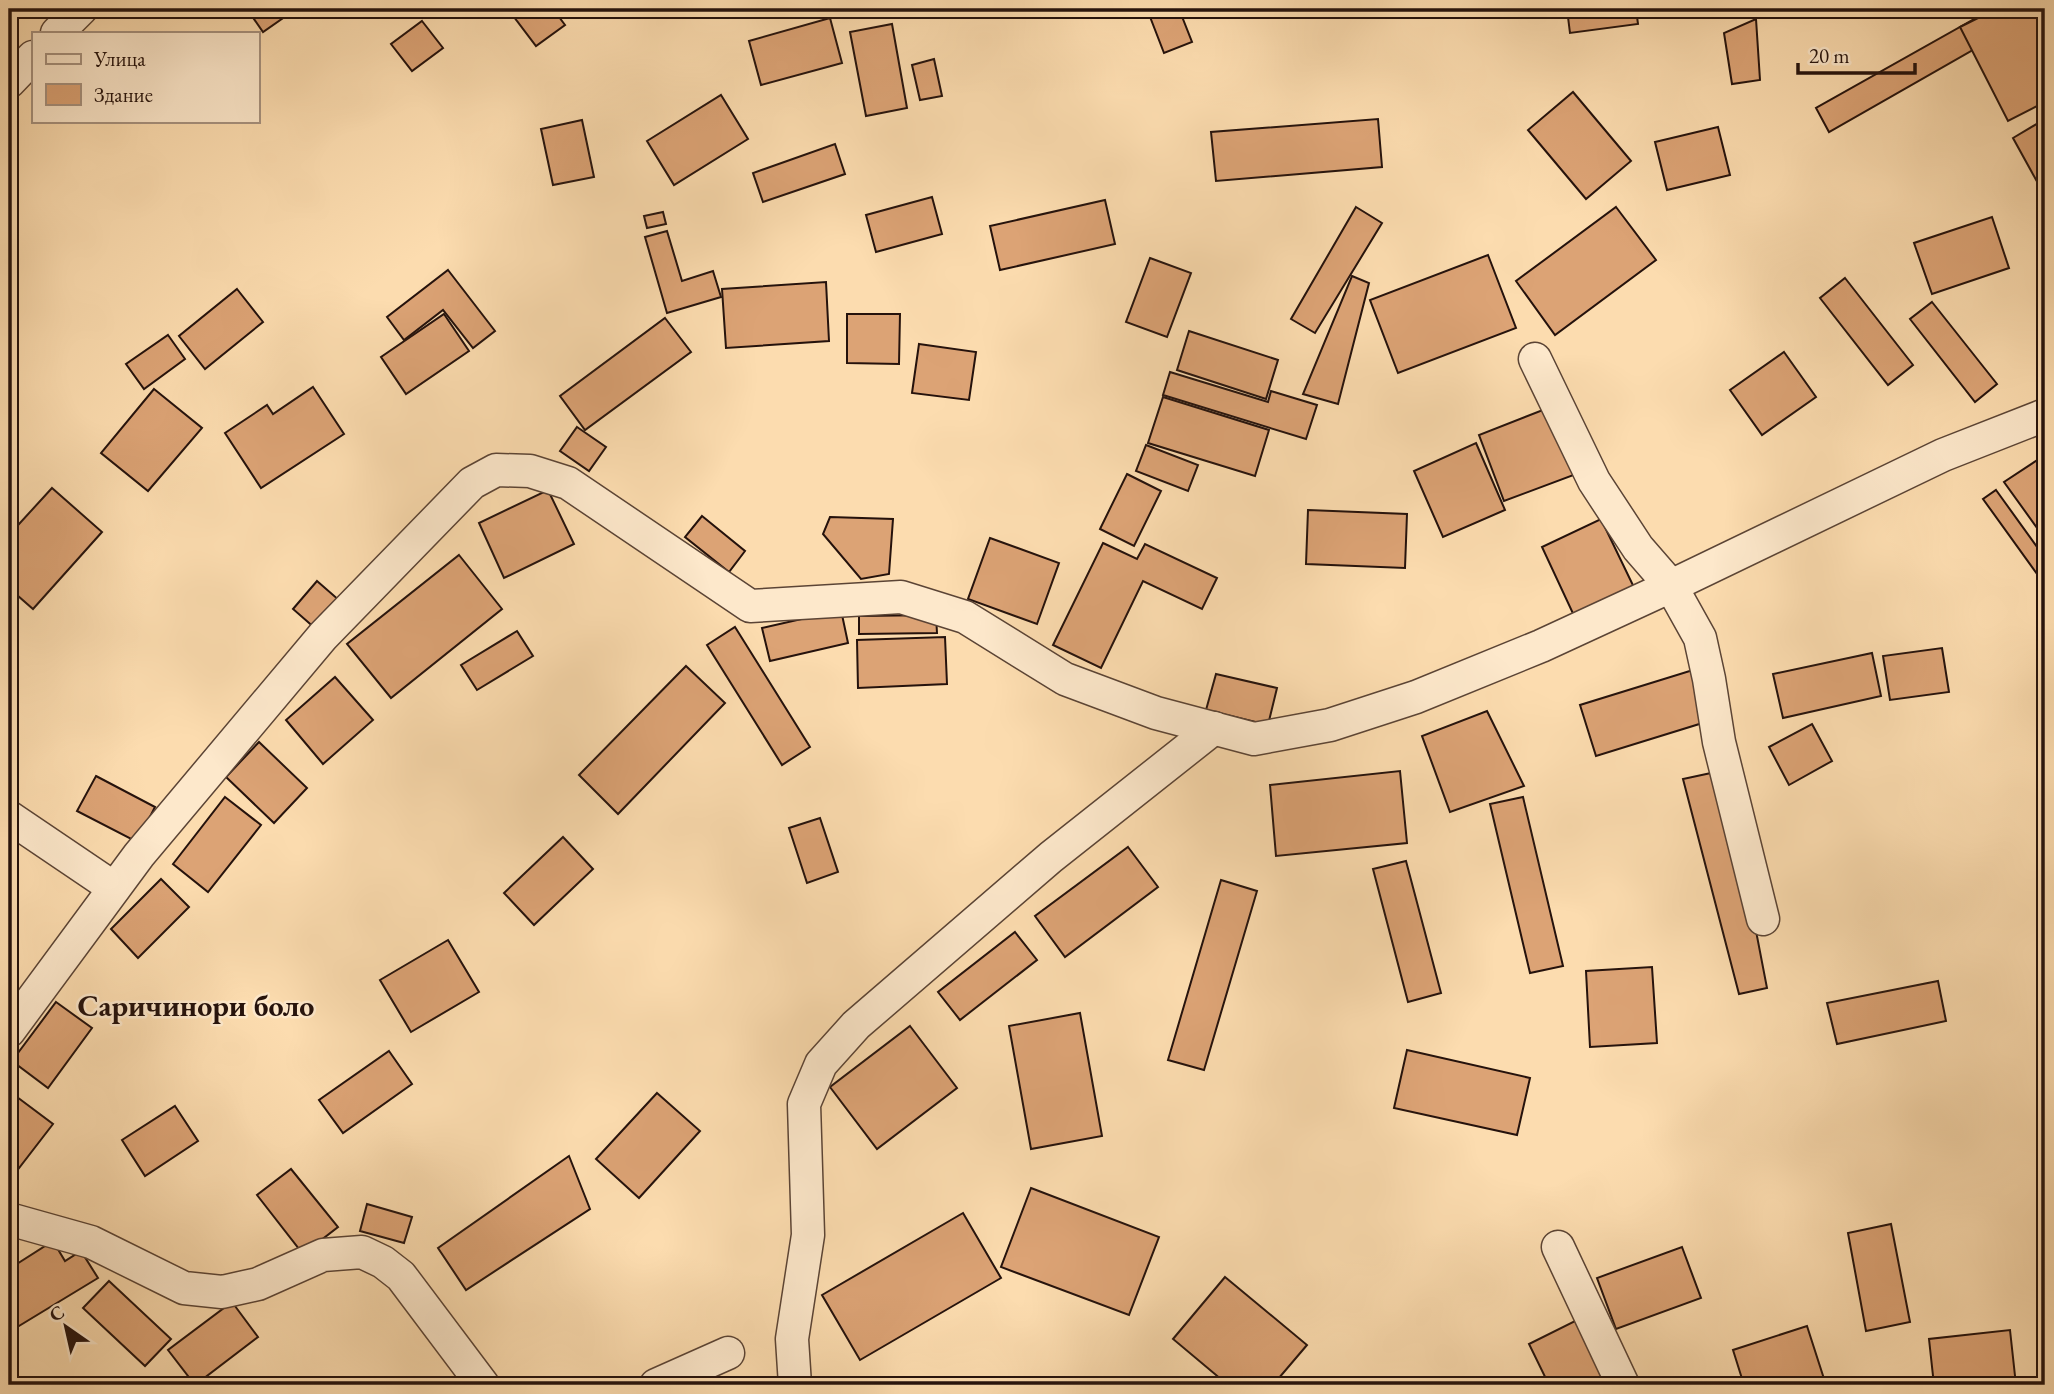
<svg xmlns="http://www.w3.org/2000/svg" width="2054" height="1394" font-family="'EB Garamond',serif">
	<rect width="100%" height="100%" fill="#fcdcaf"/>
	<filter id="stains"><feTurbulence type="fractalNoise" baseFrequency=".00286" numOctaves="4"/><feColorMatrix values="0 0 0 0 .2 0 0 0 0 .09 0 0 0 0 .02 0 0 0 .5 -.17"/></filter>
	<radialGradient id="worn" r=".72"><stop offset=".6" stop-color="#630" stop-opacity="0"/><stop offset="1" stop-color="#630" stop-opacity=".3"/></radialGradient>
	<!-- building -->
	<g fill="#dca375" stroke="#25120c" stroke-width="2">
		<polygon points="247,9 296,9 263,32"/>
		<polygon points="508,9 553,9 565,25 536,46"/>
		<polygon points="1147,9 1179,9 1192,42 1164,53"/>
		<polygon points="1567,9 1636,9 1638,24 1570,33"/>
		<polygon points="1992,9 2031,9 2034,15 1829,132 1816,108"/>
		<polygon points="1996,9 2041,9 2045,16 2045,102 2008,121 1960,27"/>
		<polygon points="830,18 842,63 761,85 749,41"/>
		<polygon points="1756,19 1760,80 1732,84 1724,33"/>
		<polygon points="422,21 443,48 412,71 391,44"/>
		<polygon points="892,24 907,108 866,116 850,32"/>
		<polygon points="934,59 942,96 920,100 912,65"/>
		<polygon points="1573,92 1631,161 1586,199 1528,130"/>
		<polygon points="721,95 748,139 674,185 647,141"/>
		<polygon points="1378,119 1382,167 1216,181 1211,132"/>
		<polygon points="2045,119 2045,184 2040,187 2013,138"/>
		<polygon points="582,120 594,177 553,185 541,129"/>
		<polygon points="1718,127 1730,175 1667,190 1655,142"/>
		<polygon points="835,144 845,174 763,202 753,173"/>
		<polygon points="932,197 942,234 876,252 866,215"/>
		<polygon points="1105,200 1115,244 1000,270 990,226"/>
		<polygon points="1356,207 1382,223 1315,333 1291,319"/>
		<polygon points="1616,207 1656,260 1555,335 1516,281"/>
		<polygon points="663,212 666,224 647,228 644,216"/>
		<polygon points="1992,217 2009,268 1932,294 1914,243"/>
		<polygon points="667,231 682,281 713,271 721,297 667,313 645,237"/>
		<polygon points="1488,255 1516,328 1398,373 1370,300"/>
		<polygon points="1150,258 1191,273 1167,337 1126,322"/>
		<polygon points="448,270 495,331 473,348 443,310 404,340 387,317"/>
		<polygon points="1352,276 1369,283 1338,404 1303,394"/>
		<polygon points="1845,278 1913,365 1888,385 1820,298"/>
		<polygon points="826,282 829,341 726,348 722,289"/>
		<polygon points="237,289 263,322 205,369 179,336"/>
		<polygon points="1932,302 1997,384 1975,402 1910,319"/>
		<polygon points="444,314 469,351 406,394 381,357"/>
		<polygon points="847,314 900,314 899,364 847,363"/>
		<polygon points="665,318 691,352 585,430 560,396"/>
		<polygon points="1189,331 1278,360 1266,399 1177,370"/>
		<polygon points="168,335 185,359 144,389 126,364"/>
		<polygon points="919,344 976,352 969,400 912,393"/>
		<polygon points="1784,352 1816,397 1762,435 1730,390"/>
		<polygon points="1170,372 1268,402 1271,391 1317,405 1306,439 1163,395"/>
		<polygon points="313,387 344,434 261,488 225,433 267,405 273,414"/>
		<polygon points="154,389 202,428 148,491 101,453"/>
		<polygon points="1163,397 1269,430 1255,476 1148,443"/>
		<polygon points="1553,406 1579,473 1504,501 1479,435"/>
		<polygon points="577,427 606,447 589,471 560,451"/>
		<polygon points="1476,443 1505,510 1443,537 1414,471"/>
		<polygon points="1146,445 1198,465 1188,491 1136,471"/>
		<polygon points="2045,455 2045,539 2004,482"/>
		<polygon points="1127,474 1161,491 1134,546 1100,529"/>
		<polygon points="52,488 102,532 33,609 9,588 9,535"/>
		<polygon points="548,490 574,544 504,578 479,523"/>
		<polygon points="1996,490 2045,558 2045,585 1983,499"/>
		<polygon points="1308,510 1407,514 1405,568 1306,564"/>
		<polygon points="702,516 745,551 729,572 685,537"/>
		<polygon points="830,517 893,519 889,574 861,579 823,534"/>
		<polygon points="1601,519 1643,606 1583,635 1542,547"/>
		<polygon points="990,538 1059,563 1037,624 968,599"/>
		<polygon points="1103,543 1137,559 1145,544 1217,578 1202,609 1143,581 1101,668 1053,645"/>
		<polygon points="459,555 502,609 391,698 347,644"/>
		<polygon points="317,581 340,601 316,629 293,609"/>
		<polygon points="841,610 848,643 770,661 762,628"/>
		<polygon points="936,615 937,633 859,634 859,616"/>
		<polygon points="735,627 810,747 782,765 707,645"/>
		<polygon points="517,631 533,656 477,690 461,665"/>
		<polygon points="945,637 947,684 858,688 857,640"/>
		<polygon points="1942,648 1949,692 1890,700 1883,656"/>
		<polygon points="1872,653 1881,696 1783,718 1773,674"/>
		<polygon points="686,666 725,703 618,814 579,775"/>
		<polygon points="1693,670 1709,721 1596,756 1580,705"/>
		<polygon points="1216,674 1277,688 1268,725 1206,710"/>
		<polygon points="335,677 373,720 323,764 286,720"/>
		<polygon points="1487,711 1524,786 1450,812 1422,736"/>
		<polygon points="1812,724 1832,761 1789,785 1769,747"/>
		<polygon points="259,742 307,788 274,823 226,777"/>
		<polygon points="1725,770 1767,988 1739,994 1683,779"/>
		<polygon points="1400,771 1407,843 1276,856 1270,785"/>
		<polygon points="96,776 155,807 137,842 77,811"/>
		<polygon points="225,797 261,825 208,892 173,864"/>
		<polygon points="1523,797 1563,966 1530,973 1490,804"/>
		<polygon points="820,818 838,872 807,883 789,828"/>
		<polygon points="563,837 593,869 534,925 504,893"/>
		<polygon points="1128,847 1158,887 1065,957 1035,916"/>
		<polygon points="1406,861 1441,993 1408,1002 1373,869"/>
		<polygon points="161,879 189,907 138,958 111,929"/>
		<polygon points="1221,880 1257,891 1204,1070 1168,1060"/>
		<polygon points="1015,932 1037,960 960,1020 938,992"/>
		<polygon points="448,940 479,992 411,1032 380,980"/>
		<polygon points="1652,967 1657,1043 1590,1047 1586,971"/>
		<polygon points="1938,981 1946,1021 1837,1044 1827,1003"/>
		<polygon points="56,1002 92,1028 48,1088 12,1061"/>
		<polygon points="1080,1013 1102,1136 1031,1149 1009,1026"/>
		<polygon points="910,1026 957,1088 877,1149 830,1087"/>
		<polygon points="1407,1050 1530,1078 1517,1135 1394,1108"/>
		<polygon points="389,1051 412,1084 343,1133 319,1100"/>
		<polygon points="9,1091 53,1124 9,1181"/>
		<polygon points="657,1093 700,1131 639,1198 596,1159"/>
		<polygon points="175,1106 198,1141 145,1176 122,1140"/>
		<polygon points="569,1156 590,1209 466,1290 438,1248"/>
		<polygon points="291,1169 338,1227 303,1254 257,1195"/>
		<polygon points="1031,1188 1159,1237 1129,1315 1001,1267"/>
		<polygon points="367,1204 412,1217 404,1243 360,1231"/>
		<polygon points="963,1213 1001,1278 860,1360 822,1295"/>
		<polygon points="1891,1224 1910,1322 1866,1331 1848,1233"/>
		<polygon points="53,1241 65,1261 81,1251 98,1278 9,1332 9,1269"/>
		<polygon points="1682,1247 1701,1298 1616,1329 1597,1278"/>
		<polygon points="1225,1277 1307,1345 1273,1385 1228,1385 1173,1339"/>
		<polygon points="109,1281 171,1339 145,1366 83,1308"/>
		<polygon points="232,1302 258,1337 195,1385 168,1350"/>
		<polygon points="1579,1319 1611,1385 1549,1385 1529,1344"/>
		<polygon points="1807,1326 1826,1385 1744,1385 1733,1350"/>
		<polygon points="2010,1330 2016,1385 1934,1385 1929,1339"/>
	</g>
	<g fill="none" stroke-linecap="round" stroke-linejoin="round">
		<!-- minor casing -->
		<g stroke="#5b4435" stroke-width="35">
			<g id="minor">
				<polyline points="57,33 81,9"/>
				<polyline points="9,82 33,57"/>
				<polyline points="1535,359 1594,481 1638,548 1671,586 1700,638 1709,679 1719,742 1763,919"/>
				<polyline points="9,817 114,888"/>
				<polyline points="9,1031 139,855 323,636 472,483 496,470 530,471 568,483 750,606 901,597 965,617 1065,679 1156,713 1254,739 1330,725 1416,697 1541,646 1671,586 1943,455 2045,415"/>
				<polyline points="9,1219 91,1242 184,1288 222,1292 258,1284 323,1255 362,1252 383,1262 401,1276 483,1385"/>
				<polyline points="1558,1247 1623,1385"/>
				<polyline points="656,1385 728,1353"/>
				<polyline points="795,1385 792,1339 808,1235 804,1104 821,1064 856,1025 1051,857 1214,728"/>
			</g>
		</g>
		<!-- minor -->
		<use href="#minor" stroke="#fde8cb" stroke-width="32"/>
	</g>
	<g text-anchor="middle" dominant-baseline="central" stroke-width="5" stroke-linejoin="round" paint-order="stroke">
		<!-- quarter labels -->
		<g font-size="30" font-weight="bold" fill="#25120c" stroke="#fde8cb">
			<text x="196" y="1005">Саричинори боло</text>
		</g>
	</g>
	<!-- margin -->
	<rect width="2054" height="1394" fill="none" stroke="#fcdcaf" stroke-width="35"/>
	<rect x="10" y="10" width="2033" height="1373" fill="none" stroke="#25120c" stroke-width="3.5"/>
	<rect x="18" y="18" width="2019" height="1359" fill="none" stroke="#25120c" stroke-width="2"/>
	<!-- legend -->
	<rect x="32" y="32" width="228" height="91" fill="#fde8cb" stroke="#a7927f" stroke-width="2"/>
	<rect x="46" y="54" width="35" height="10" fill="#fde8cb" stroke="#a7927f" stroke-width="2"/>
	<text x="94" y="66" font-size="21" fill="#25120c">Улица</text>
	<rect x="46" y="84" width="35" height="21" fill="#dca375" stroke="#a7927f" stroke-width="2"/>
	<text x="94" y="102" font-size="21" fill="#25120c">Здание</text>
	<!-- north arrow -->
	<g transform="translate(66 1327) rotate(326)" stroke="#fde8cb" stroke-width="5" paint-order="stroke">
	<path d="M0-5L12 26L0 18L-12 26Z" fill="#25120c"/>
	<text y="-10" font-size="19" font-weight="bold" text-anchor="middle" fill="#25120c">С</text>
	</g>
	<!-- scale -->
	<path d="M1798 63v10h117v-10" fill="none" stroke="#25120c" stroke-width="3.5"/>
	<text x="1809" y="63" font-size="21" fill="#25120c" stroke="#fde8cb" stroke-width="5" paint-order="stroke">20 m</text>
	<rect width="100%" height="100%" filter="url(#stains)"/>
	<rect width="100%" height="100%" fill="url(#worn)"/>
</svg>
